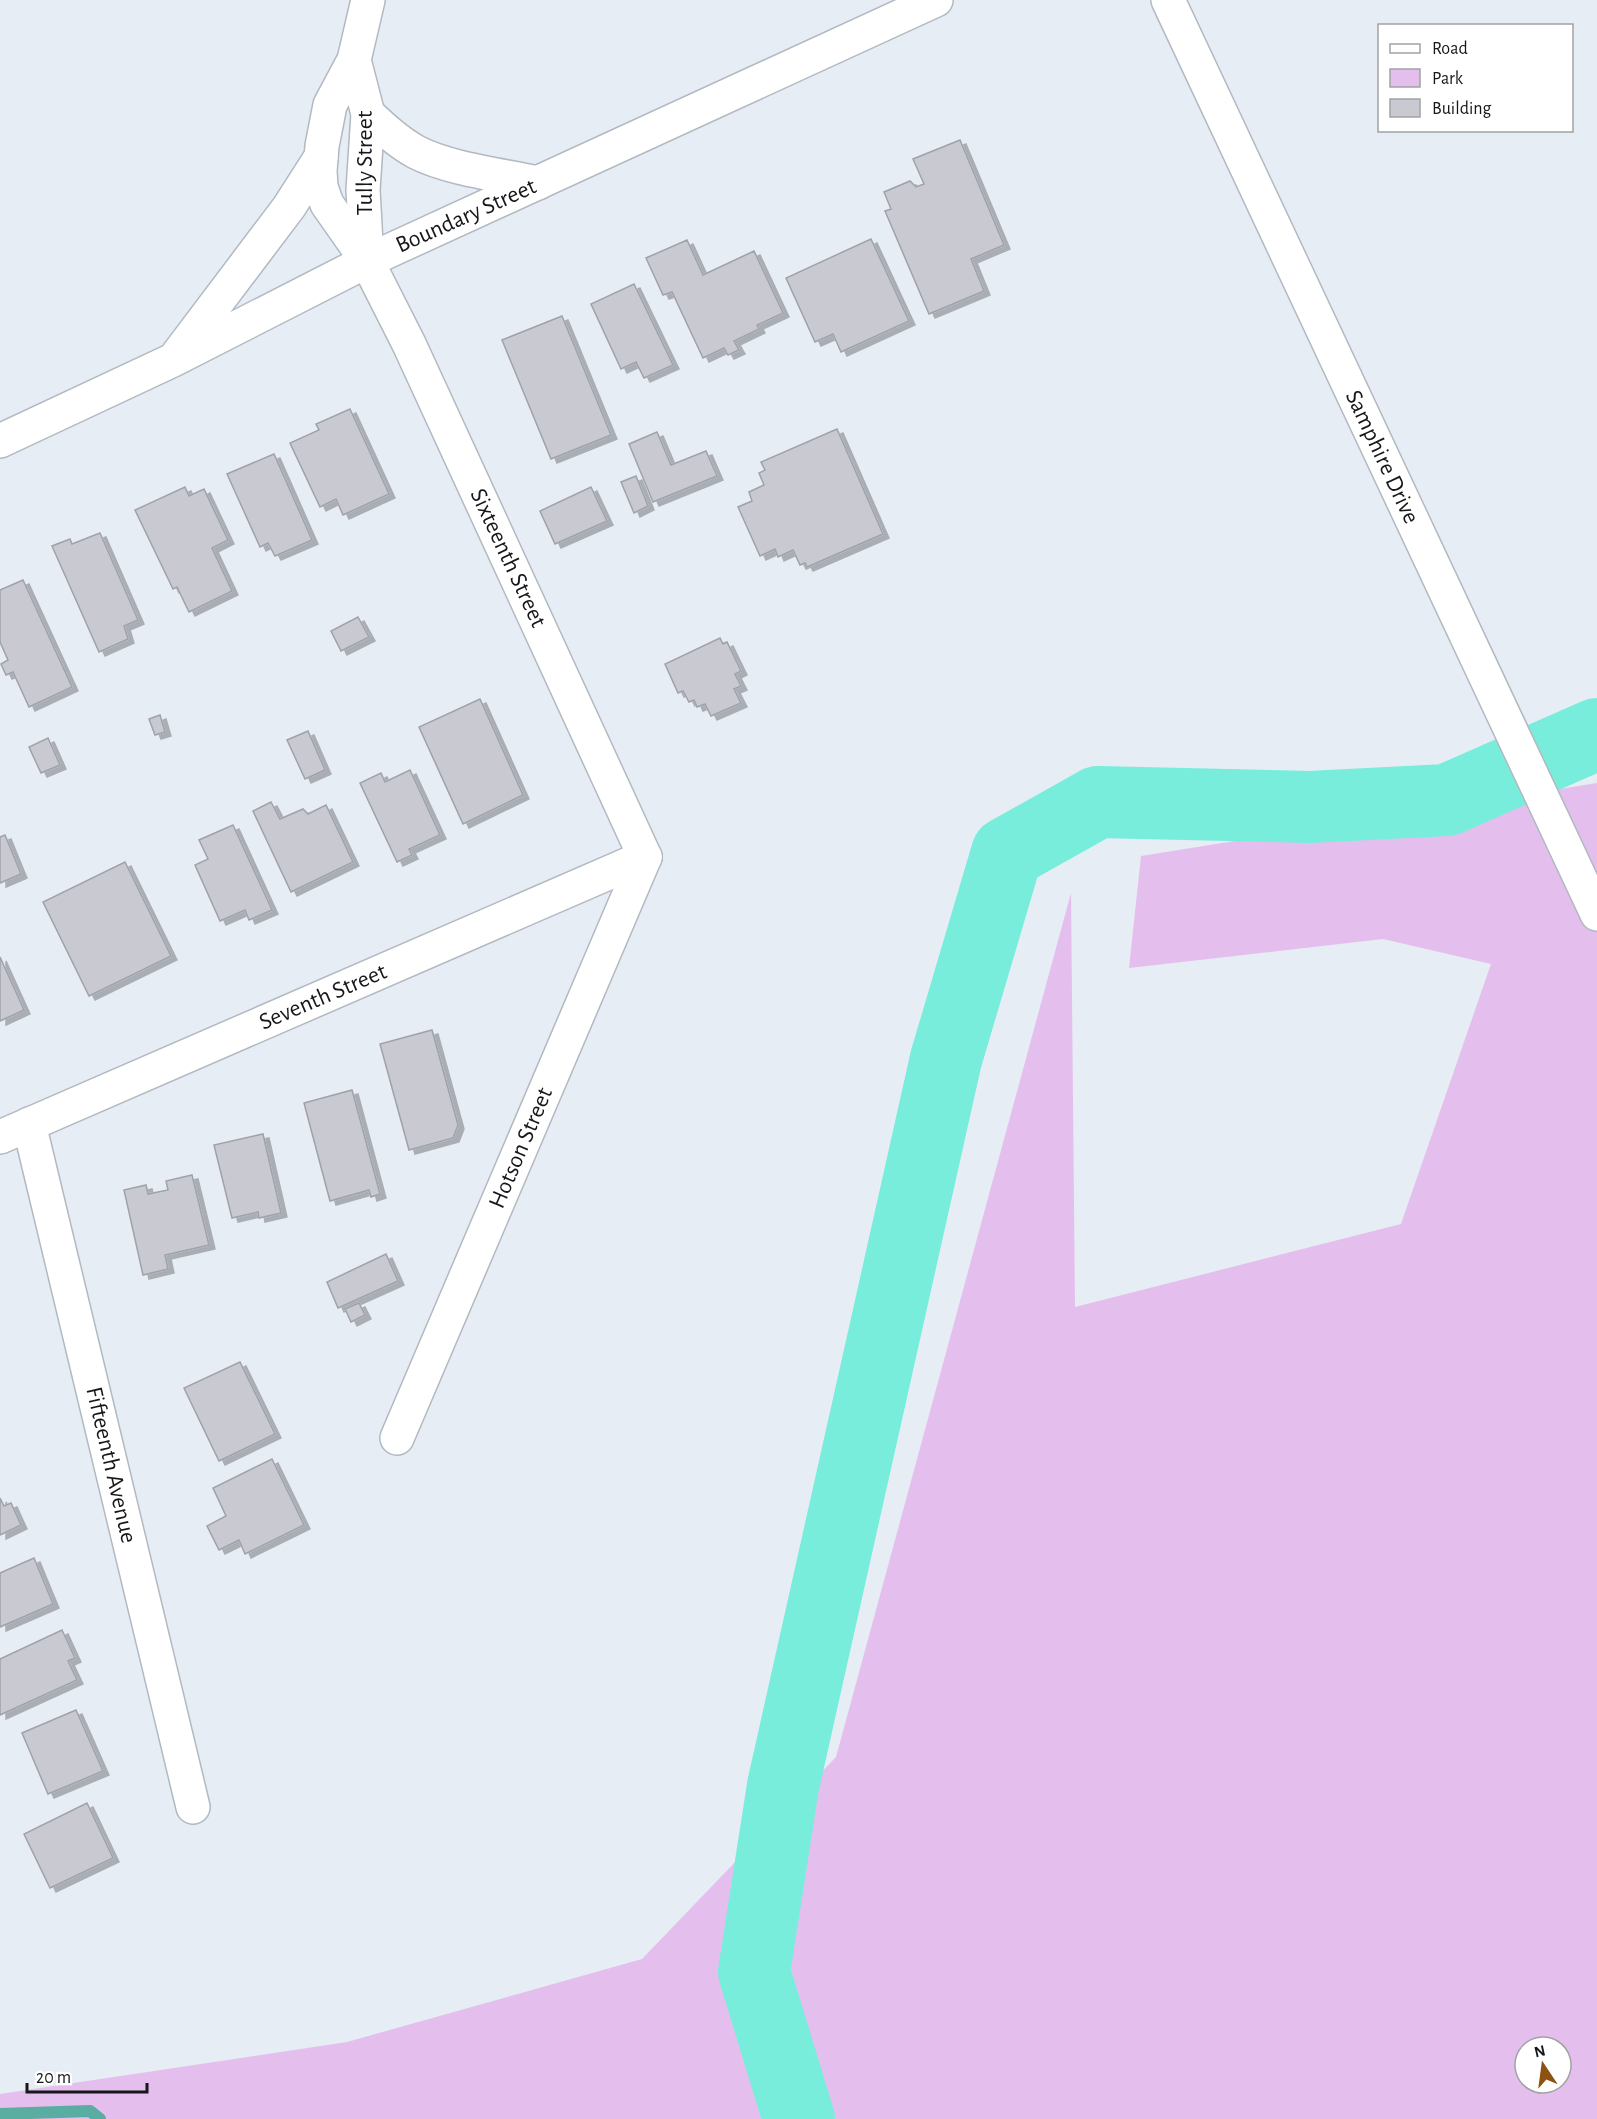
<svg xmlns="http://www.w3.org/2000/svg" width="1597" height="2119" font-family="'Alegreya Sans',sans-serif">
	<defs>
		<filter id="shadow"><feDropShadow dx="6" dy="4" stdDeviation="0" flood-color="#0004"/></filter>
	</defs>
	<rect width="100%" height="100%" fill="#e6edf5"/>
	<!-- green -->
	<path fill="#e4bfed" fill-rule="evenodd" d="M1597,783V2119H0V2094L347,2042L642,1959L836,1757L1071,893L1075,1307L1401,1224L1491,964L1383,939L1129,968L1141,856ZM1525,2047H1561V2083H1525Z"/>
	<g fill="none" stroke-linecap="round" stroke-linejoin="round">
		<!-- stream -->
		<polyline stroke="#5aada1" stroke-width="12" points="0,2114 90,2111 100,2119"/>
		<!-- river -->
		<polyline stroke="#78eddb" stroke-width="72" points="799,2119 754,1972 783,1786 946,1059 1007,853 1098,802 1310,807 1447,800 1597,734"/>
	</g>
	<!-- building -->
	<g fill="#c9c9d2" stroke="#a1a1aa" stroke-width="1.5" filter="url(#shadow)">
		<polygon points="960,140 1004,245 971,259 984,291 929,314 885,211 891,209 884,192 910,181 916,187 924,184 913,159"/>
		<polygon points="871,239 909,321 841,352 833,334 815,342 786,278"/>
		<polygon points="687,240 703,275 754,251 783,313 757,325 759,329 734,341 739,350 728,355 724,348 703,358 672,292 663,295 646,258"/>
		<polygon points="634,284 673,365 644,378 636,362 621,369 591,304"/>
		<polygon points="562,316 611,435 551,459 502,340"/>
		<polygon points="350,409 389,494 343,515 336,499 320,507 290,443 319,430 316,424"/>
		<polygon points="837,429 883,534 807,567 805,563 800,565 793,550 778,557 775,549 760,556 738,507 752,501 749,492 764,485 759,473 765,470 761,462"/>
		<polygon points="657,432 671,465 706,451 717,476 653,502 629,444"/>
		<polygon points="274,454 312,540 275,556 268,543 260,547 227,474"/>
		<polygon points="636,476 648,506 634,513 621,482"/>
		<polygon points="185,487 189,496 204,489 228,540 212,548 232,591 189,612 177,587 173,589 135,510"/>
		<polygon points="591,487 607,521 555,544 540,511"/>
		<polygon points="100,533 138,620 124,626 128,639 99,652 52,546 70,539 72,544"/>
		<polygon points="23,580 72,687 29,707 13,672 6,675 1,664 8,660 0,642 0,590"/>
		<polygon points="358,617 369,637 341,651 331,631"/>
		<polygon points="720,638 723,644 727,642 741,671 735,674 741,686 734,689 741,703 711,716 705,704 697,707 694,700 689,702 683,691 678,693 665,664"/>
		<polygon points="480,699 523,795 463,824 419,727"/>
		<polygon points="160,715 165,732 155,735 149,719"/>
		<polygon points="308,731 325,770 305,779 287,740"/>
		<polygon points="48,738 60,765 41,773 29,747"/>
		<polygon points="410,770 440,835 409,849 412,855 397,862 360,783 381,773 385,782"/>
		<polygon points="271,802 280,819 303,809 308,814 326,805 353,862 291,892 253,811"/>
		<polygon points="233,825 272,910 249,920 245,910 220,921 195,865 208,859 199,840"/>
		<polygon points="5,835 21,874 0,883 0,837"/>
		<polygon points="125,862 171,956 89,996 43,902"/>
		<polygon points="0,957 24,1010 0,1021"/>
		<polygon points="432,1030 458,1125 453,1138 409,1150 380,1044"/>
		<polygon points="352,1090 380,1194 371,1197 369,1190 330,1201 304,1103"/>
		<polygon points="263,1134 281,1213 259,1218 258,1212 232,1218 214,1145"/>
		<polygon points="192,1175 209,1245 165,1255 168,1269 143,1275 124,1190 146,1185 148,1194 168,1190 166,1181"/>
		<polygon points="386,1254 398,1281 338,1308 327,1282"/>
		<polygon points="359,1303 365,1315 351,1322 345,1309"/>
		<polygon points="240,1362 275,1434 219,1461 184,1388"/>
		<polygon points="272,1459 304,1525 245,1554 239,1540 219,1550 207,1526 226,1516 213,1488"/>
		<polygon points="0,1498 4,1506 11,1503 21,1525 0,1535"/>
		<polygon points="34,1558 53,1604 0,1627 0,1573"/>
		<polygon points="62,1630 75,1658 68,1661 77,1680 0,1715 0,1659"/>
		<polygon points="76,1710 103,1771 48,1794 22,1733"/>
		<polygon points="87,1803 113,1858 50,1888 24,1834"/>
	</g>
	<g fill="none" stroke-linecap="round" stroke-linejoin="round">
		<!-- street casing -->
		<g stroke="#b2b9c1" stroke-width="36">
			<g id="street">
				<polyline points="368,0 354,60 330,105 322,146 320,171 321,187 327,204 367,261 409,344 645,857"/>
				<polyline points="1168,0 1597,914"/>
				<polyline points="354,60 368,114 363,190 367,261"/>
				<polyline points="29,1124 193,1807"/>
				<polyline points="0,1137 645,857"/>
				<polyline points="397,1438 645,857"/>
			</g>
		</g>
		<!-- secondary casing -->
		<g stroke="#b2b9c1" stroke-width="36">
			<g id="secondary">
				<path d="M368,114C383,128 398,142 416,152C449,169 501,175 538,183"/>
				<polyline points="178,354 289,207 321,157"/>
				<polyline points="0,441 173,360 367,261 936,0"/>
			</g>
		</g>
		<!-- street -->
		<use href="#street" stroke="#fff" stroke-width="33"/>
		<!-- secondary -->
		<use href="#secondary" stroke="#fff" stroke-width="33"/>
	</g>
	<g text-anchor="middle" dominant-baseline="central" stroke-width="4.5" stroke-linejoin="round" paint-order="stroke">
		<!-- street labels -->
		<g font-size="24" fill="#15171a" stroke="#fff">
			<text transform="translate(365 163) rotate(-90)">Tully Street</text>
			<text transform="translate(466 216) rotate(-24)">Boundary Street</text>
			<text transform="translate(1382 457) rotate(65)">Samphire Drive</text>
			<text transform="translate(508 558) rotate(65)">Sixteenth Street</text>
			<text transform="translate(323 997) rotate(-23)">Seventh Street</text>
			<text transform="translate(521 1148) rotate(-67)">Hotson Street</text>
			<text transform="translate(111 1465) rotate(77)">Fifteenth Avenue</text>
		</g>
	</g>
	<!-- legend -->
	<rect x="1378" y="24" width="195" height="108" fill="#ffffff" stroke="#a1a2a3" stroke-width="1.5"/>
	<rect x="1390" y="44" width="30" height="9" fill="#ffffff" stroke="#a1a2a3" stroke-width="1.5"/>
	<text x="1432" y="54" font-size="18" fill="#15171a">Road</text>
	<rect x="1390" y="69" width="30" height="18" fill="#e4bfed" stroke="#a1a2a3" stroke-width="1.5"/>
	<text x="1432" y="84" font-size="18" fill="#15171a">Park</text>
	<rect x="1390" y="99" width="30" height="18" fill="#c9c9d2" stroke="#a1a2a3" stroke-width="1.5"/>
	<text x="1432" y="114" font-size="18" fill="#15171a">Building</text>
	<!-- north arrow -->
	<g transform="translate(1543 2065) rotate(347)"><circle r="28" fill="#ffffff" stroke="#a1a2a3" stroke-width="1.5"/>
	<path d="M0-4.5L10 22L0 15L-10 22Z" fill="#8d520f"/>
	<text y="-9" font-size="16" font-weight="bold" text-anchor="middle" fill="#15171a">N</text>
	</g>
	<!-- scale -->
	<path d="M27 2083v9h120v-9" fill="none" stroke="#15171a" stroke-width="3"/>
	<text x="36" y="2083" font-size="18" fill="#15171a" stroke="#ffffff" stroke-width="4.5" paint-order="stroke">20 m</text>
</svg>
